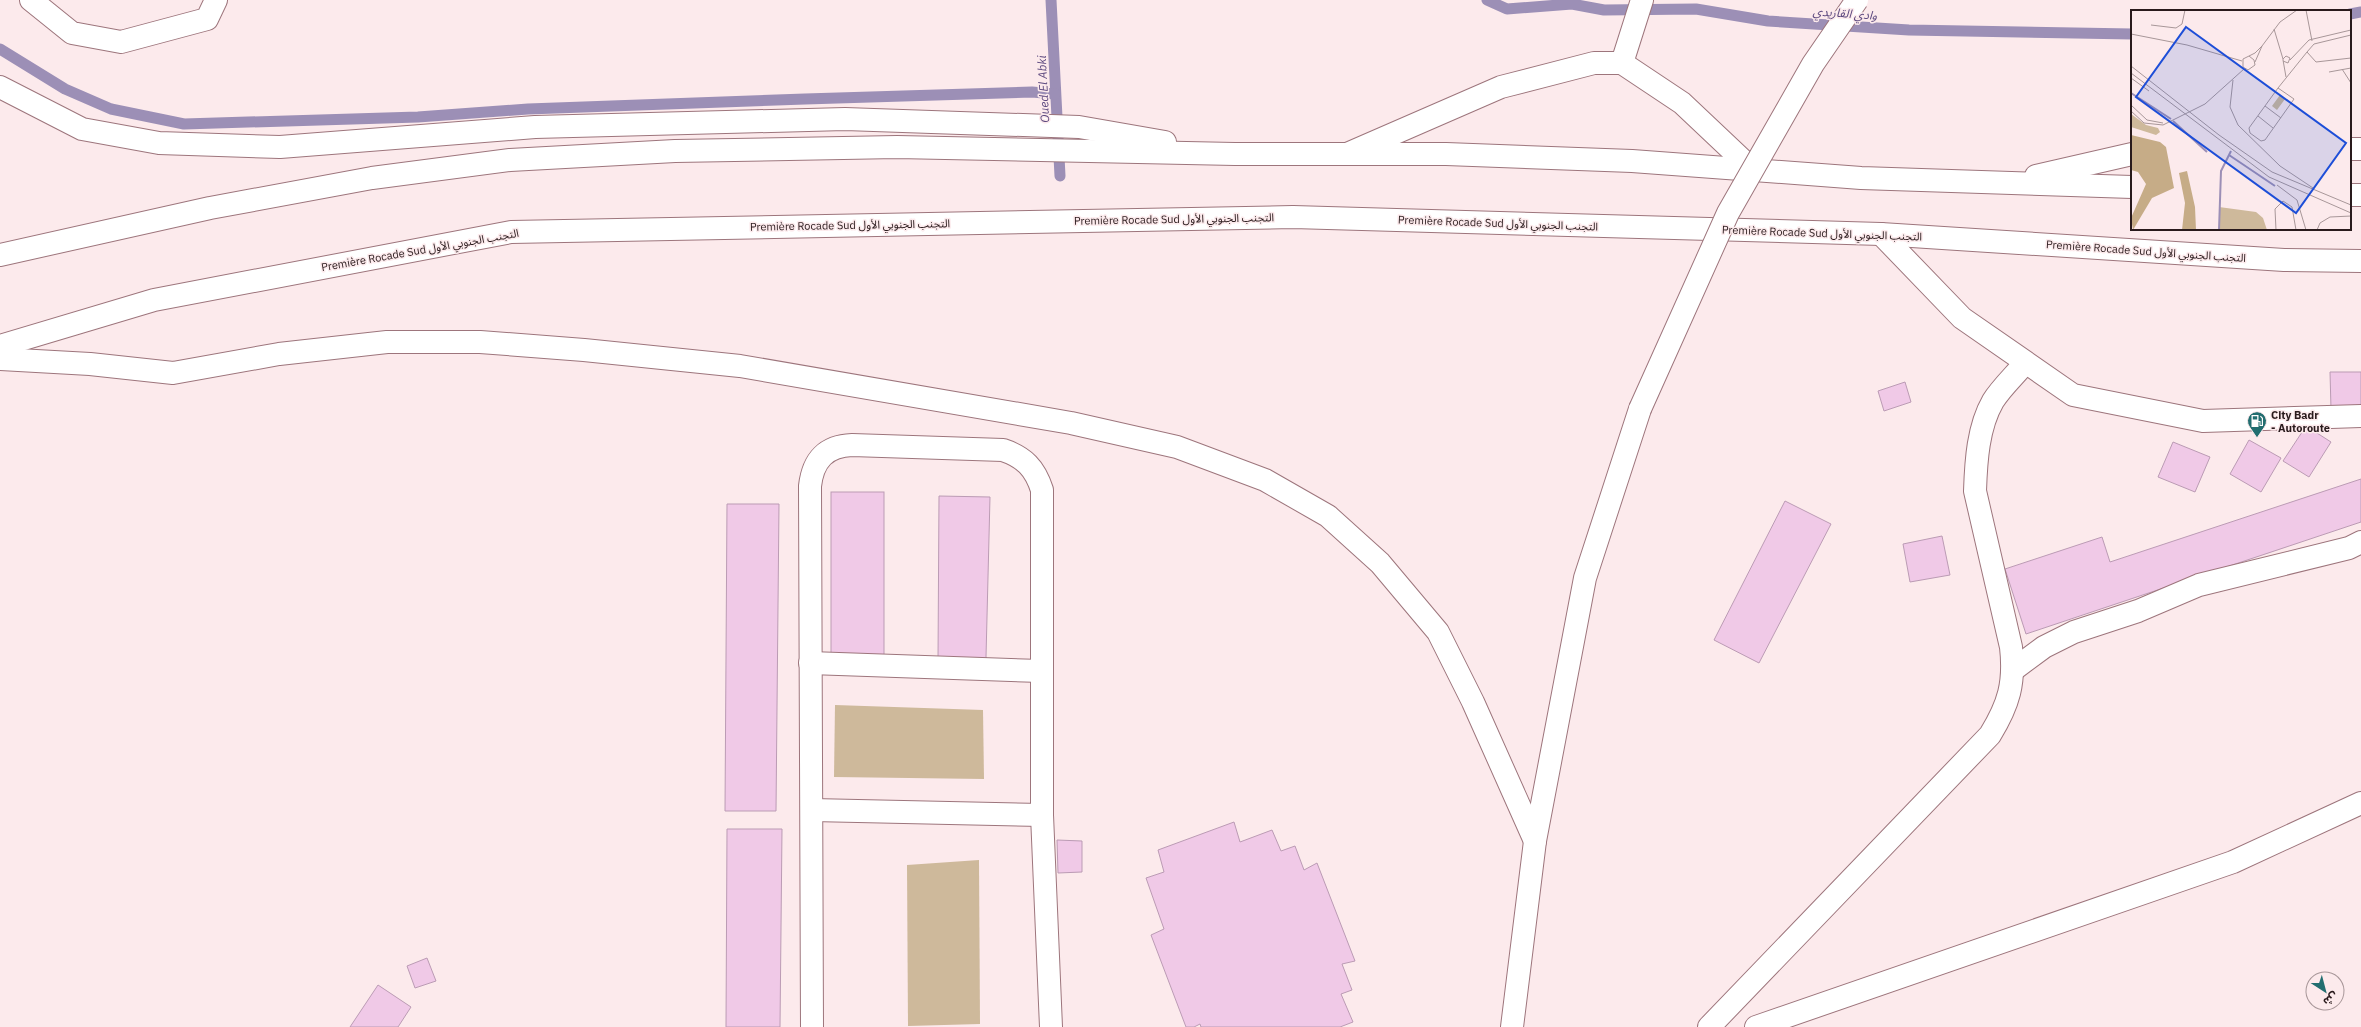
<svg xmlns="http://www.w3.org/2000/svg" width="2361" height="1027" font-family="'IBM Plex Sans','Noto Sans Arabic',sans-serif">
	<rect width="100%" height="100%" fill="#fceaec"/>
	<!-- green -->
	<g fill="#ceb99b">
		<polygon points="835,705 983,710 984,779 834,777"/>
		<polygon points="979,860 980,1024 908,1026 907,865"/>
	</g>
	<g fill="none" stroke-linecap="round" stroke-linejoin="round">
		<!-- stream -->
		<g stroke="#9c8fb6" stroke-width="11">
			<polyline points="1051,0 1060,176"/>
			<polyline points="1487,0 1507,9 1572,4 1604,10 1696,9 1768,21 1909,30 2132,34"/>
			<polyline points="2350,14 2361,12"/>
			<polyline points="0,49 65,89 111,109 184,124 418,117 528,109 805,99 1032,92 1055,94"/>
		</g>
	</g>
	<!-- building -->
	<g fill="#f0c9e7" stroke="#bb9bb4">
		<polygon points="2330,372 2361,372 2361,408 2331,409"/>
		<polygon points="1905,382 1911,402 1884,411 1878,391"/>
		<polygon points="2306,426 2331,442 2309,477 2283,461"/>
		<polygon points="2249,440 2281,458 2261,492 2230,474"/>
		<polygon points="2173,442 2210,457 2195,492 2158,477"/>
		<polygon points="2361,479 2361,522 2026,634 2005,569 2102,537 2110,562"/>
		<rect x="831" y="492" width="53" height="170"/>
		<polygon points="939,496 990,497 986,657 988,661 938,660"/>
		<polygon points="1785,501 1831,524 1759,663 1714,640"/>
		<polygon points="727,504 779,504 776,811 725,811"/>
		<polygon points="1942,536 1950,575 1910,582 1903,544"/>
		<polygon points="1234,822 1240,842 1272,830 1281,851 1295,846 1304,870 1317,863 1355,961 1342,964 1352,990 1341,994 1353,1022 1340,1027 1201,1027 1200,1024 1194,1027 1186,1027 1151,935 1164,929 1146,878 1164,872 1158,850"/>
		<polygon points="727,829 782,829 780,1027 726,1027"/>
		<polygon points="1057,840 1082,841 1082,872 1058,873"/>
		<polygon points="427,958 436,981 415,988 407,966"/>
		<polygon points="378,985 411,1007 398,1027 350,1027"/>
	</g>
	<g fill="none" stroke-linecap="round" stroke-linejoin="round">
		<!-- minor casing -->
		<g stroke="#9d757c" stroke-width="24">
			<g id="minor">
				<polyline points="31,0 72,33 121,42 207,19 216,0"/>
				<polyline points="1622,63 1642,0"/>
				<polyline points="1347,154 1501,87 1594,63 1622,63 1682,103 1754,171"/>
				<polyline points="1881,234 1962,318 2073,395 2203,421 2361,416"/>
				<polyline points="810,663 1041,671"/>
				<polyline points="2013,670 2044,647 2074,632 2138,611 2199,585 2349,548 2361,542"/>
				<polyline points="812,810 1042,815"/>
				<path d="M812,1027L810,486C813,460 826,446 852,445L1003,450C1024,457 1035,468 1042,490V815L1051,1027"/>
				<polyline points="1512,1027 1535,841 1585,578 1640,409"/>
				<path d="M1709,1027L1990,735C2009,704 2015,683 2011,647L1975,491C1976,461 1978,427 1993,401C2001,388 2015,375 2025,363"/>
				<polyline points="1756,1027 2233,862 2361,803"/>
			</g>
		</g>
		<!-- highway casing -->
		<g stroke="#9d757c" stroke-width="24">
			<g id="highway">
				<polyline points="0,87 82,129 159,143 280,147 535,127 845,119 1079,127 1165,142"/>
				<polyline points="2350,149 2361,149"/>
				<polyline points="2036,176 2132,154"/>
				<polyline points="2350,195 2361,195"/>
				<polyline points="0,255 210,208 372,178 510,160 675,151 897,147 1235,154 1446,154 1632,161 1861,178 2132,187"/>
				<polyline points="0,346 154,300 511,232 1293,217 1881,234 2284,260 2361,261"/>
				<polyline points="0,359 90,364 173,373 279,354 387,342 480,342 584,350 740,366 1071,423 1177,447 1265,480 1328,516 1380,563 1438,632 1473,702 1535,841"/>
			</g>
		</g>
		<!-- minor -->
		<use href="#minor" stroke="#fff" stroke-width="22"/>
		<!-- highway -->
		<use href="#highway" stroke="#fff" stroke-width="22"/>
		<!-- minor-bridge casing -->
		<g stroke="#9d757c" stroke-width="24" stroke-linecap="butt">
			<polyline id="minor-bridge" points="1640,409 1728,213 1813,64 1857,0"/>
		</g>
		<!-- minor-bridge -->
		<use href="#minor-bridge" stroke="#fff" stroke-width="22"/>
	</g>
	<!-- icons -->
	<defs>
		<g id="fuel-pin" transform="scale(1)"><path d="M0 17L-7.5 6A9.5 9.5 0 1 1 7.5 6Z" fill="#226e70" stroke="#fceaec"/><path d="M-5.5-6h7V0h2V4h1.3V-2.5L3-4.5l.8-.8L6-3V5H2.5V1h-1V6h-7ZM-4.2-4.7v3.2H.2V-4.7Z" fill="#fff"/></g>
	</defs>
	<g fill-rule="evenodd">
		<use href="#fuel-pin" x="2257" y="421"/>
	</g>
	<g text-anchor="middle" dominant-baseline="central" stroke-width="3" stroke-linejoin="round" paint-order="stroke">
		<!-- street labels -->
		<g font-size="11" fill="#291a1c" stroke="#fceaec">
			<text transform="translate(1174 219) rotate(-1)">Première Rocade Sud التجنب الجنوبي الأول</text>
			<text transform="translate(1498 223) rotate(2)">Première Rocade Sud التجنب الجنوبي الأول</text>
			<text transform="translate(850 225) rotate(-1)">Première Rocade Sud التجنب الجنوبي الأول</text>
			<text transform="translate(1822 233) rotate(2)">Première Rocade Sud التجنب الجنوبي الأول</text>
			<text transform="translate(420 250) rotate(-10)">Première Rocade Sud التجنب الجنوبي الأول</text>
			<text transform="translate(2146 251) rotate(4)">Première Rocade Sud التجنب الجنوبي الأول</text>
		</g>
		<!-- poi labels -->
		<g font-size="11" font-weight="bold" fill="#291a1c" stroke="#fceaec" text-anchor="start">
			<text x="2271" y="415">City Badr<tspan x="2271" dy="13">- Autoroute</tspan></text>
		</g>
		<!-- water labels -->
		<g font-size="12" font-style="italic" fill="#5d497f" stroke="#fceaec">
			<text transform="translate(1845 13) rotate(4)">وادي القاريدي</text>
			<text transform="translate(1043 89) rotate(-93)">Oued El Abki</text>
		</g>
	</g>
	<!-- overview -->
	<g transform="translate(2131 10)">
		<rect width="220" height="220" fill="#fceaec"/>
		<path d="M149,85L154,89L146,100L141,96ZM0,104L15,115L27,118L29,122L25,125L0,117ZM88,197L125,202L132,208L136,220H88Z" fill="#ceb99b"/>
		<path d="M0,125L29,132L35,137L43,178L21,188L2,220L0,208L15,174L7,162L0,160ZM56,161L64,197L65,220H51L54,193L48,163Z" fill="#c6ac87"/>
		<path fill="none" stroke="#9c8fb6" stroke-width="2" d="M0,83L40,109M42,111L76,142M98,145L144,176M88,220L90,161L100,141"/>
		<path fill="none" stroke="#a89799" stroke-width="1" d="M175,0L181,31M20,15L45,18L51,14L54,0M143,19L152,49M0,24L56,35L111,51M131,36L149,12L166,0M176,42L185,52L220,48M118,46L123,50L124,55L117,60L112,57V49L124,43L131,36L124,52M159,50L178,30L220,20M152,51L157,53L159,48L155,46L152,49V50L155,67M0,56L88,125L141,162L220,195M211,59L220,73M198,62L220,58M0,63L138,167L220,203M0,68L18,81M102,70L99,97L107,115L149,156L182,178M147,78L163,89L134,130L130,131L119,123L118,118L147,78L176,42L183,34L220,25M0,95L16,110L32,113M134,96L150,108M0,101L13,113L32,115L74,94L113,59M127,106L142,118M146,175L166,190L175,220M145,220L144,199L152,191L161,197L165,220M186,220L189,213L199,207L220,206"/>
		<path fill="#1d4ed8" fill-opacity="0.15" stroke="#1d4ed8" stroke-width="2" d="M55,17L215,133L165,203L5,87Z"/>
		<rect width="220" height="220" fill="none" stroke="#291a1c" stroke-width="2"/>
	</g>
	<!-- north arrow -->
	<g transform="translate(2325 991) rotate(144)"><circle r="19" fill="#fceaec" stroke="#a89799"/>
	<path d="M0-3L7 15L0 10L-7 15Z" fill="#226e70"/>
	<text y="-6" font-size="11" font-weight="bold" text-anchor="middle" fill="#291a1c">ش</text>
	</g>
</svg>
